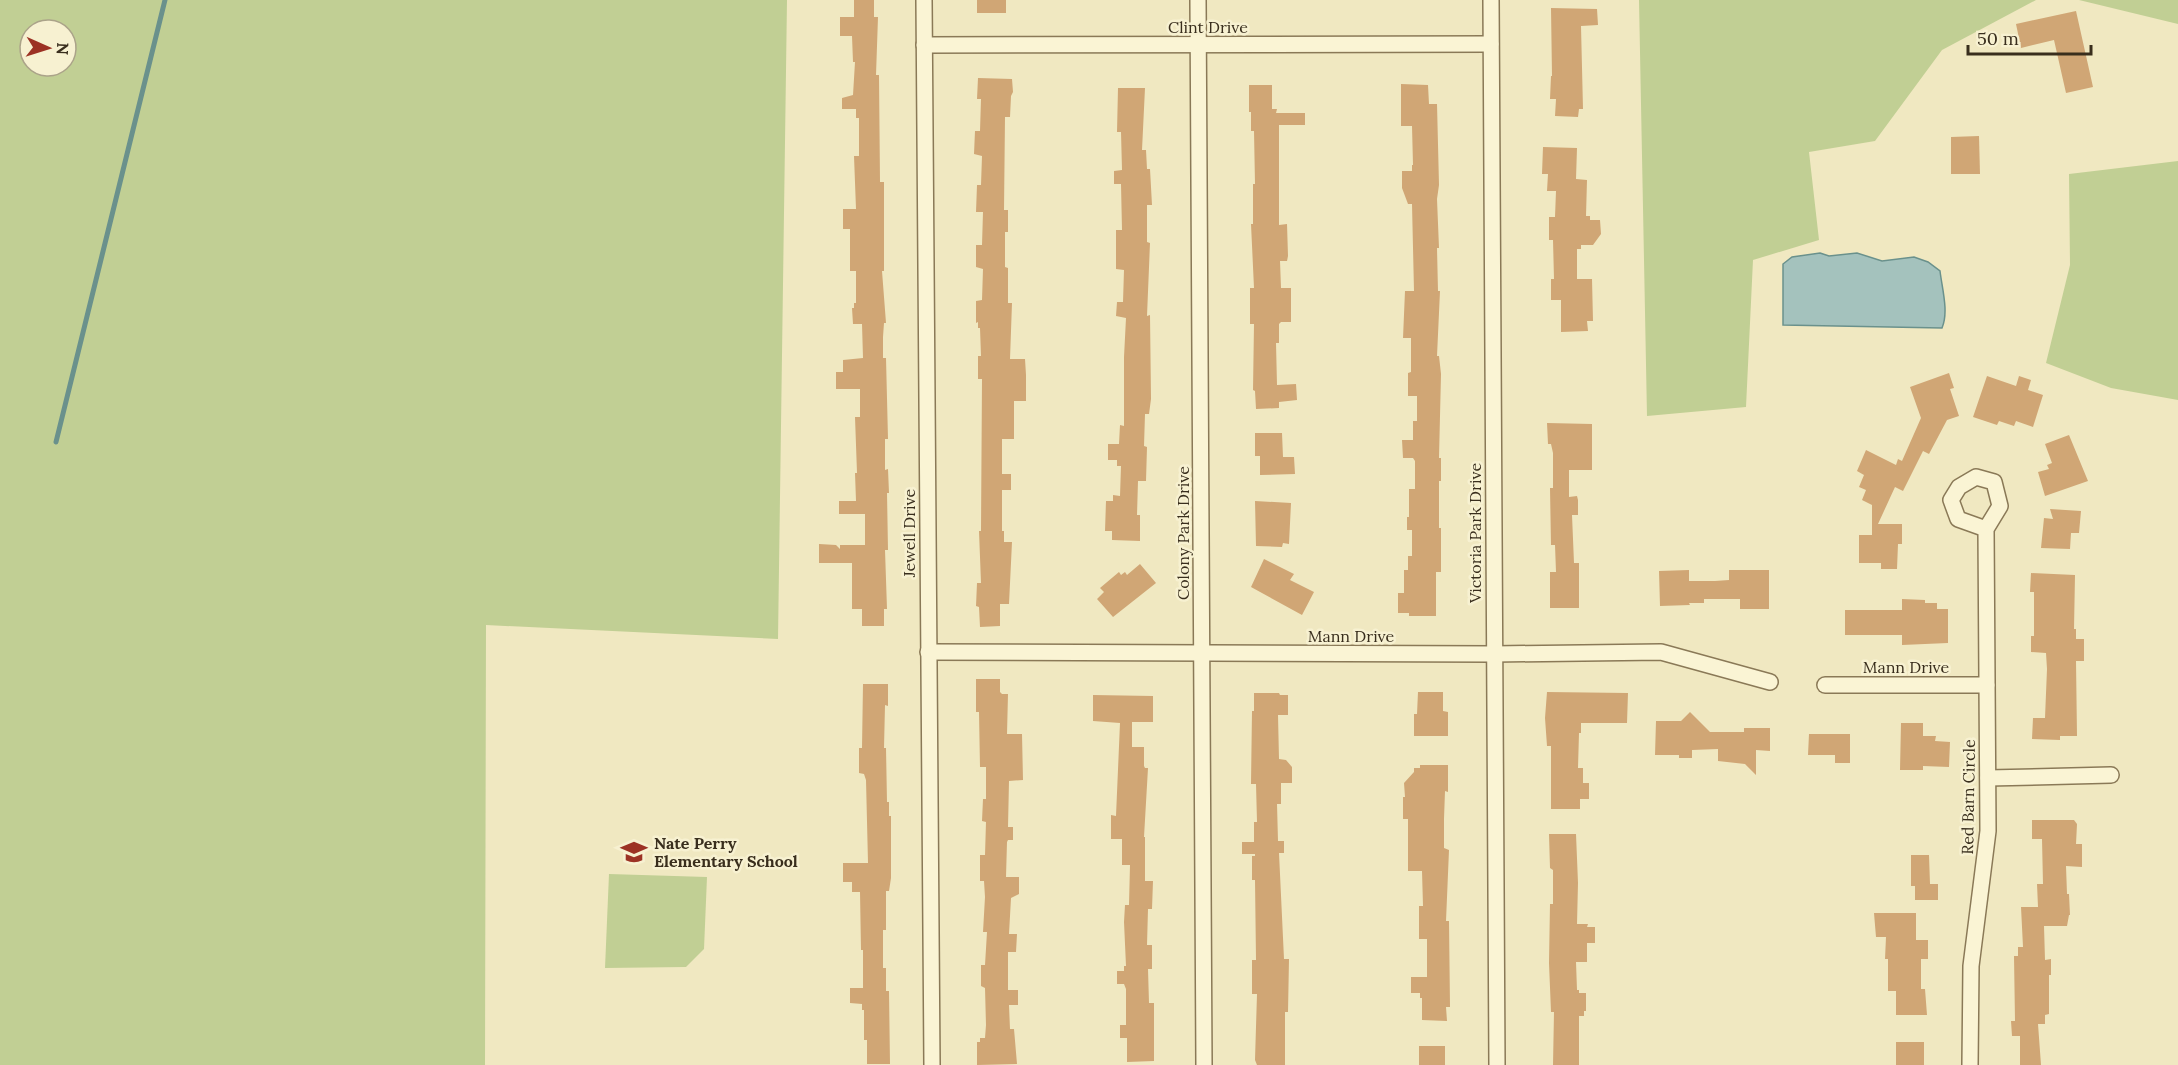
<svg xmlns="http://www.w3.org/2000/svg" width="2178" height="1065" font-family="Lora,serif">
	<rect width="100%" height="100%" fill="#f0e8c1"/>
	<!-- green -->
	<g fill="#c1cf94" fill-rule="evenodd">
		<path d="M0,0H787L778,639L486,625L485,1065H0ZM30,30H66V66H30Z"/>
		<polygon points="1639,0 2036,0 1942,50 1875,141 1809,152 1819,240 1753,260 1746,407 1647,416"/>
		<polygon points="2079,0 2178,0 2178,24"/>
		<polygon points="2178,161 2178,400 2111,388 2046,363 2070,265 2069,174"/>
		<polygon points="609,874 707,877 704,949 686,967 605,968"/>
	</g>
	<!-- water -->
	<path fill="#a4c2bd" stroke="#6a918c" stroke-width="1.5" d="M1820,253L1829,256L1857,253L1882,261L1914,257L1928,262L1940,271C1942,288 1949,312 1942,328L1783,325V264L1792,257Z"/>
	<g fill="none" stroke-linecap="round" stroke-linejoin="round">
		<!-- stream -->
		<polyline stroke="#6a918c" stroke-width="5" points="56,442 165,0"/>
	</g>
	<!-- building -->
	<g fill="#d0a675">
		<polygon points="854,0 874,0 874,17 878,17 876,75 879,75 880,182 884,182 884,271 882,271 886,323 884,323 883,337 883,358 886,358 888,439 885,439 885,470 888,469 889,493 887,493 888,550 885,550 887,609 884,609 884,626 862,626 862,609 852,609 852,563 819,563 819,544 836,545 840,549 840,545 865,545 865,514 839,514 839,501 856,501 855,473 857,473 855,417 860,417 860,389 836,389 836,372 843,372 843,360 863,358 862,324 853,324 852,308 854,308 854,303 856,303 856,271 850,271 850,229 843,229 843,209 856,209 854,156 859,156 859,118 856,118 856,109 842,109 842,98 853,95 855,62 853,62 852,36 840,36 840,17 854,17"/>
		<rect x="977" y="0" width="29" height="13"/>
		<polygon points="1551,8 1597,9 1598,25 1581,26 1583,109 1579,109 1578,117 1555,116 1556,99 1550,99 1551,76 1552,76"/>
		<polygon points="2076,11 2093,87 2066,93 2054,40 2021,48 2016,24"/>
		<polygon points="978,78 1012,79 1013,92 1011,96 1010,117 1005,117 1004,210 1008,210 1008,232 1005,232 1005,267 1008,268 1008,303 1012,303 1010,359 1025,359 1026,375 1026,401 1014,401 1014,439 1002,439 1002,474 1011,474 1011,490 1002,490 1002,531 1004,531 1004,542 1012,542 1009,604 1000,604 1000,626 980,627 979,607 976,606 977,583 981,583 979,531 981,531 982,379 978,379 978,356 981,356 980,328 978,328 978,322 976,323 976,301 982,300 983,269 976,267 976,245 982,245 983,212 976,212 977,185 981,185 982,156 974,154 975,131 980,131 981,99 977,99"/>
		<polygon points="1401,84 1428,85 1429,104 1437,104 1439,185 1437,199 1439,248 1437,248 1438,291 1440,291 1437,356 1439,356 1441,374 1439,458 1441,458 1441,481 1439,481 1439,528 1441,528 1441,572 1436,572 1436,616 1409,616 1409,613 1398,613 1398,593 1404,593 1404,570 1408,570 1408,556 1412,556 1412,530 1407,530 1407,517 1409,517 1409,489 1415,489 1415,461 1413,458 1403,458 1402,440 1413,440 1413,421 1417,421 1417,396 1408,396 1408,373 1411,372 1411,338 1403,338 1405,291 1414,291 1412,204 1408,204 1402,188 1402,171 1412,171 1412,165 1413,165 1412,126 1401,126"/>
		<polygon points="1249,85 1272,85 1272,109 1277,109 1276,113 1305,113 1305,125 1279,125 1279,225 1287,224 1288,256 1287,261 1280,261 1281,288 1291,288 1291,322 1281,322 1279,324 1279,343 1276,343 1277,385 1296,384 1297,400 1279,402 1279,408 1256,409 1255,391 1253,390 1254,324 1250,324 1250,288 1254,288 1251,224 1253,224 1253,184 1255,184 1254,131 1251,131 1251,112 1249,112"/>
		<polygon points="1118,88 1145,88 1142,150 1146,150 1147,169 1150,169 1152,205 1147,205 1147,242 1150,243 1147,316 1150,315 1151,399 1149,414 1145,414 1144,446 1147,447 1146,481 1138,481 1137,515 1140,515 1140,541 1112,540 1112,531 1105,531 1106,501 1113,501 1113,495 1120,496 1121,466 1117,466 1117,460 1108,460 1108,444 1119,444 1120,425 1124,426 1124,357 1126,318 1116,316 1117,302 1123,302 1124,270 1116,269 1116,230 1122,230 1121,184 1114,184 1114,171 1122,170 1121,132 1117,132"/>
		<polygon points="1979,136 1980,174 1951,174 1951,137"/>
		<polygon points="1543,147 1577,148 1576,179 1587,180 1586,216 1590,216 1590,220 1600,220 1601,234 1593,245 1581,245 1581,249 1577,249 1577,279 1592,279 1593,321 1587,321 1588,331 1561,332 1561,300 1551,300 1551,279 1554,279 1553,240 1549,240 1549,217 1555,217 1556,191 1547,191 1548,174 1542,174"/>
		<polygon points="1949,373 1954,388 1950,389 1959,416 1947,420 1929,454 1923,451 1903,491 1895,487 1878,524 1902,524 1902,544 1898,544 1897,569 1881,569 1881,563 1859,563 1859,535 1872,535 1872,505 1862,500 1866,490 1859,487 1864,475 1857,471 1866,450 1896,465 1898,459 1902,461 1921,418 1910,387"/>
		<polygon points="1987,376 2016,386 2019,376 2031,380 2028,390 2043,395 2033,427 2016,421 2014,426 1999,421 1997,425 1973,417"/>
		<polygon points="1547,423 1592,424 1592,470 1569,470 1569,497 1577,496 1578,500 1578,515 1572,515 1574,563 1579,563 1579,608 1550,608 1550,572 1556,572 1555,545 1551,545 1550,488 1553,488 1553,453 1551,444 1548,444"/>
		<polygon points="1255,433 1282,433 1283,457 1294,457 1295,474 1260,475 1260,456 1255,456"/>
		<polygon points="2069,435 2088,481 2045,496 2038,472 2049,469 2047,465 2052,463 2045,444"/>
		<polygon points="1255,501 1291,503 1289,544 1283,543 1282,547 1256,546"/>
		<polygon points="2050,509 2081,511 2079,533 2071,533 2070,549 2041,548 2044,518 2053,519"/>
		<polygon points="1264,559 1294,574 1290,580 1314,592 1302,615 1251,587"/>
		<polygon points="1140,564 1156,583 1113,617 1097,599 1104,592 1100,588 1119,572 1121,575 1125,572 1127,575"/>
		<polygon points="1689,570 1689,581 1715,581 1729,580 1729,570 1769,570 1769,609 1740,609 1740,599 1704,599 1704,603 1689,603 1690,605 1660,606 1659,571"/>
		<polygon points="2031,573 2075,575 2074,629 2076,629 2076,639 2084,639 2084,661 2076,661 2077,736 2060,736 2060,740 2032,739 2033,718 2045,718 2047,669 2046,653 2031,652 2031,636 2034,636 2034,592 2030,592"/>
		<polygon points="1902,599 1925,600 1925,603 1937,603 1937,609 1948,609 1948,643 1902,645 1902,635 1845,635 1845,610 1902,610"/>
		<polygon points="976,679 1000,679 1000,692 1002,694 1008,694 1007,734 1022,734 1023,780 1009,781 1008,827 1013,827 1013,840 1008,840 1007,842 1006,877 1019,877 1019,894 1011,898 1009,934 1017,934 1016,952 1008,952 1008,990 1018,990 1018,1005 1009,1005 1010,1029 1014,1029 1017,1064 977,1065 977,1042 980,1042 980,1038 985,1038 986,1025 985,988 981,986 981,965 985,965 987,932 983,932 985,897 984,881 980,881 980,855 985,855 986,822 982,821 983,799 986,799 986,767 980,767 979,712 976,712"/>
		<polygon points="863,684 888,684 888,706 885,705 884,748 886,748 887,802 889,802 889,816 891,816 891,878 889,891 886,891 886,930 883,930 883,968 886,968 886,991 889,991 890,1064 867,1064 867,1040 864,1040 864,1010 862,1010 862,1004 850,1003 850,988 863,988 863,950 861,950 860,892 852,892 852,882 843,882 843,863 868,863 866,780 864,774 859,773 859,748 862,748"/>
		<polygon points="1418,692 1443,692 1443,711 1448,712 1448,736 1414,736 1414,714 1417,714"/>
		<polygon points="1547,692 1628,693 1627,723 1581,723 1581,733 1579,733 1578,768 1583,768 1583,783 1589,783 1589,799 1580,799 1580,809 1551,809 1551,746 1547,746 1545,718"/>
		<polygon points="1254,693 1279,693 1280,695 1288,695 1288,715 1278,715 1279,759 1286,760 1292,767 1292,783 1281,783 1281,804 1277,804 1278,841 1284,841 1284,853 1279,853 1284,959 1289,959 1288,1012 1285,1012 1285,1065 1257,1065 1255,1060 1257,994 1252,994 1252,960 1256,960 1255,880 1252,880 1252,856 1255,856 1255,854 1242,854 1242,842 1254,842 1254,822 1257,822 1256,784 1251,784 1252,711 1254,711"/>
		<polygon points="1093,695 1153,696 1153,722 1132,722 1132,747 1144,747 1144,766 1145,768 1148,768 1144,837 1145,837 1145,881 1153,881 1152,909 1148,909 1147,945 1152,945 1152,969 1148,969 1149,1003 1154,1003 1154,1061 1127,1062 1127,1038 1120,1038 1120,1025 1126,1025 1126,989 1124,984 1117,984 1117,971 1124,971 1124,966 1126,966 1124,922 1125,905 1129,905 1130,865 1122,865 1122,839 1111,839 1111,815 1116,816 1120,723 1093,721"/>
		<polygon points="1690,712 1710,732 1744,732 1744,728 1770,728 1770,751 1756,750 1756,775 1745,764 1718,761 1718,749 1692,750 1692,758 1679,758 1679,755 1655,755 1656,721 1681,721"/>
		<polygon points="1901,723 1923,723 1923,736 1936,736 1935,741 1950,742 1949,767 1923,766 1923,770 1900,770"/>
		<polygon points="1809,734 1850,734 1850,763 1835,763 1835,755 1808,755"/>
		<polygon points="1420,765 1448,765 1448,792 1445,791 1444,819 1444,848 1449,850 1446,921 1449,921 1450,1007 1446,1007 1447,1021 1422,1020 1422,998 1420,998 1420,993 1411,993 1411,977 1427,977 1427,939 1419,939 1419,906 1423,906 1422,871 1408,871 1408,819 1403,819 1403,797 1405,797 1404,783 1414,772 1414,768 1420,768"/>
		<polygon points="2032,820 2074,820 2077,824 2076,844 2082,844 2082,867 2066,866 2067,894 2069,894 2070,915 2069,915 2067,926 2044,926 2045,960 2051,959 2051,975 2049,975 2049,1014 2045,1015 2045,1024 2038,1024 2041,1065 2020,1065 2020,1036 2012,1036 2011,1021 2015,1021 2014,956 2018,956 2018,947 2023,947 2021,907 2038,907 2037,884 2043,884 2042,839 2032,839"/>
		<polygon points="1549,834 1576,834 1578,883 1577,924 1588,924 1587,927 1595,927 1595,943 1587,943 1587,962 1576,962 1577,990 1579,990 1579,993 1586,993 1586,1011 1584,1011 1584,1016 1579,1016 1579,1065 1553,1065 1554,1012 1551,1012 1549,963 1550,904 1553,904 1553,870 1550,868"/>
		<polygon points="1911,855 1929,855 1930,884 1938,884 1938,900 1915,900 1915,886 1911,886"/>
		<polygon points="1874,913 1916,913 1916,940 1928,940 1928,959 1921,959 1921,989 1925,989 1927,1015 1896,1015 1896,991 1888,991 1888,959 1885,959 1886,937 1876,937"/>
		<rect x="1896" y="1042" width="28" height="23"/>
		<rect x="1419" y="1046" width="26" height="19"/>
	</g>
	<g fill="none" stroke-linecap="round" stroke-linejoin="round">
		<!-- minor casing -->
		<g stroke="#8a7957" stroke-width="18">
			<g id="minor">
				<polyline points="924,0 932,1065"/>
				<polyline points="1198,0 1204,1065"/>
				<polyline points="1491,0 1497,1065"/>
				<polyline points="924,45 1491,44"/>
				<polyline points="928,652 1494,654 1661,652 1770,682"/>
				<polyline points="1825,685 1987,685"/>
				<polyline points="1988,778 2111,775"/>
				<polyline points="1970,1065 1971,966 1988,831 1986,529 2000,506 1994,482 1976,477 1959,487 1951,500 1958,519 1986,529"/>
			</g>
		</g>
		<!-- minor -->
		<use href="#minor" stroke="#faf4d4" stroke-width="15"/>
	</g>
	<!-- icons -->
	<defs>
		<g id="school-bare" transform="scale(2.07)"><path d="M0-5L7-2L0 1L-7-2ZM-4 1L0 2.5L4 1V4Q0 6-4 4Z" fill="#9c3224" stroke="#f7f1d1" stroke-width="2.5" paint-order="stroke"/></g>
	</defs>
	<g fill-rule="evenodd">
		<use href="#school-bare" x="634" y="852"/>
	</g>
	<g text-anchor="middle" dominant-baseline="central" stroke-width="5" stroke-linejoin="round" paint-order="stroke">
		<!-- street labels -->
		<g font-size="16" fill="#392e1d" stroke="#f7f1d1">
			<text x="1208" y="27">Clint Drive</text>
			<text transform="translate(909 533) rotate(-90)">Jewell Drive</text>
			<text transform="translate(1183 533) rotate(-90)">Colony Park Drive</text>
			<text transform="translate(1475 533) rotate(-90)">Victoria Park Drive</text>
			<text x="1351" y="636">Mann Drive</text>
			<text x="1906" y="667">Mann Drive</text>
			<text transform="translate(1968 797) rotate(-89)">Red Barn Circle</text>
		</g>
		<!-- poi labels -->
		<g font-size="16" font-weight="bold" fill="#392e1d" stroke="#f7f1d1" text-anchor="start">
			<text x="654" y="843">Nate Perry<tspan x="654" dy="18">Elementary School</tspan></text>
		</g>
	</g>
	<!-- north arrow -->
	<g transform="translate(48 48) rotate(93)"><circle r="28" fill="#f7f1d1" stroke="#aba389" stroke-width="1.5"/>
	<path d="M0-4.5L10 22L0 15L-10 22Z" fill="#9c3224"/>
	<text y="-9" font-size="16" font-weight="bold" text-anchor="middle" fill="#392e1d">N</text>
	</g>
	<!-- scale -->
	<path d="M1968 45v9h123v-9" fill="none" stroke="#392e1d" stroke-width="3"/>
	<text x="1977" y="45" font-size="18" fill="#392e1d" stroke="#f7f1d1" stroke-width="4.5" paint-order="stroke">50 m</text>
</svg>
